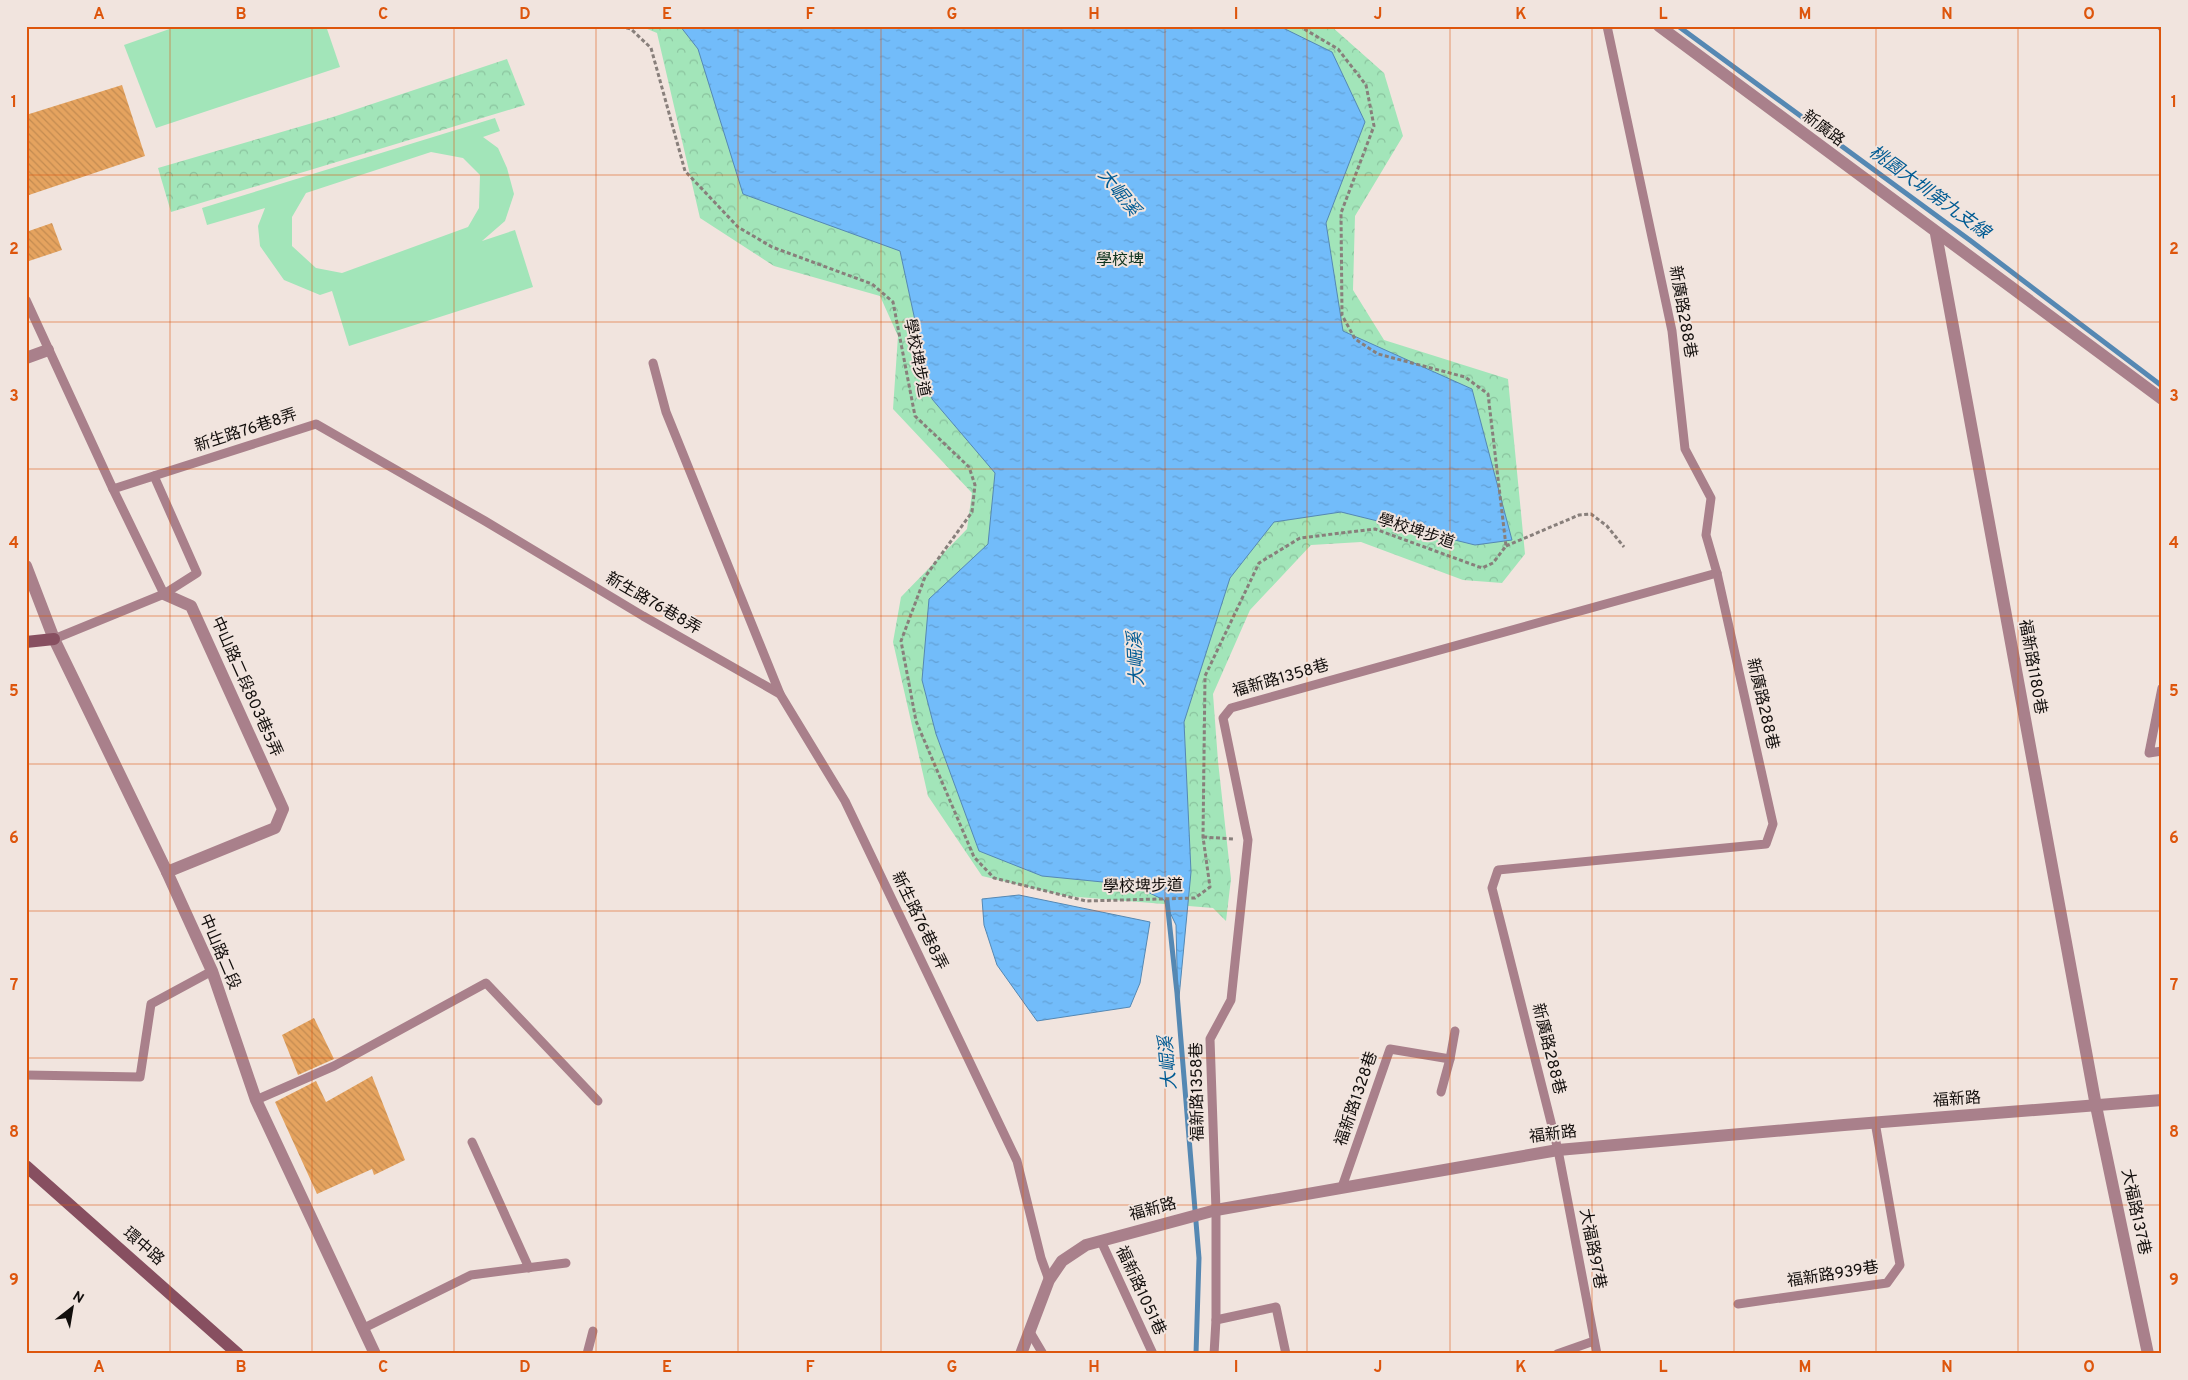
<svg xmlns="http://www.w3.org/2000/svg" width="2188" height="1380" font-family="Overpass,'Noto Sans TC',sans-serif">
	<defs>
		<pattern id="park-crowns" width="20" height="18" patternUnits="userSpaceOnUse" patternTransform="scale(1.25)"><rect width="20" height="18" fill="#a2e5b9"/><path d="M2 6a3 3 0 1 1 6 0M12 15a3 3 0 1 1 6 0" fill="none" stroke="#8ac39e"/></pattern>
		<pattern id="water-ripples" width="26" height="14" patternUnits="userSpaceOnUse" patternTransform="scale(1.25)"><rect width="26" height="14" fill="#72bcfa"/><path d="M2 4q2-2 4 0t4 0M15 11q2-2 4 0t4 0" fill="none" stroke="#62a0d5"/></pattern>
		<pattern id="building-back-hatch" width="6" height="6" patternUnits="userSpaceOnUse" patternTransform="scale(1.25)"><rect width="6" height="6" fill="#e5a35f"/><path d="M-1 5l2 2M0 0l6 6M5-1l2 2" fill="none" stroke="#c38b51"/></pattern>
	</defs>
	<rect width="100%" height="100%" fill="#f1e4de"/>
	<!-- grass -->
	<g fill="#a2e5b9" fill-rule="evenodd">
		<polygon points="178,26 326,26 340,67 156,128 124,45"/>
		<path d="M495,118L500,131L483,137L498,148L507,168L514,194L505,221L482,241L515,230L533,287L349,346L332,291L320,295L284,280L260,246L258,226L265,208L207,225L202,208ZM431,152L463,158L480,175L479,208L468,227L342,273L316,268L292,246V217L306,193Z"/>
	</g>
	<!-- park -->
	<g fill="url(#park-crowns)">
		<polygon points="640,26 1331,26 1384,73 1403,136 1355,216 1353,290 1384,340 1508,379 1525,554 1502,583 1463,580 1361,542 1311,545 1250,610 1213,694 1218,761 1231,879 1226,921 1213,908 1066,896 982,876 928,796 893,642 901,597 967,529 972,493 893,409 898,336 880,296 774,266 700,218 657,33"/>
		<polygon points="507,59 525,105 171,212 158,168 333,117"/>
	</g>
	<!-- water -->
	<g fill="url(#water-ripples)" stroke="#5588b3">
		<polygon points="680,26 1279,26 1332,52 1365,122 1326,223 1343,331 1472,389 1512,540 1475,545 1341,512 1274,522 1230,578 1184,722 1191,872 1178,1008 1176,925 1164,900 1133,885 1042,876 979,851 936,734 922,680 929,599 988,544 995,473 932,399 900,251 743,194 698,49"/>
		<polygon points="1019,895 1150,922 1140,983 1130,1007 1037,1021 997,965 984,925 982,899"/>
	</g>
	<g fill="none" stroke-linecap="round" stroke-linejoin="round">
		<!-- stream -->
		<g stroke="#5588b3" stroke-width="5">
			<polyline points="1678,26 1971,241 2162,386"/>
			<polyline points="1167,901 1177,993 1199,1258 1196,1354"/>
		</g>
	</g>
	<!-- building -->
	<g fill="url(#building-back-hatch)">
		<polygon points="122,85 145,156 26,196 26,115"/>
		<polygon points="52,223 62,250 26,262 26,232"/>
		<polygon points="314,1018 334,1059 298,1075 282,1035"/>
		<polygon points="372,1076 405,1160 374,1175 372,1169 317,1194 275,1102 316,1081 326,1102"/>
	</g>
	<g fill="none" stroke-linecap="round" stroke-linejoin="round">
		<!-- path -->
		<g stroke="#887f7b" stroke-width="3" stroke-dasharray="4 2.5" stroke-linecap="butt">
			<polyline points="620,26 631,29 651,48 685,171 738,227 772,247 872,284 893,302 915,416 969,467 975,485 972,512 925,577 901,641 916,721 974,857 994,878 1086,901 1195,898 1210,887 1203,837 1205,676 1259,563 1300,538 1375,529 1482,568 1493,563 1506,546 1488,394 1465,377 1378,354 1355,339 1342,315 1341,213 1374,126 1366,85 1338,49 1299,26"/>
			<polyline points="1242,26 1258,26"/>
			<polyline points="1506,546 1579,515 1591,514 1607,526 1624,547"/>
			<polyline points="1203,837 1234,839"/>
		</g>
		<!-- lane -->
		<g stroke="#a9808b" stroke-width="9">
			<polyline points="2161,26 2162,27"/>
			<polyline points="26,300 113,489 316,424 485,521 643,616 780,694 845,801 1017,1161 1041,1258 1049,1280"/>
			<polyline points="653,363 666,412 780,694"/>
			<polyline points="113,489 164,594"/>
			<polyline points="54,639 164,594 197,573 154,476"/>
			<polyline points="2162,688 2149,753 2162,751"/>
			<polyline points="26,1075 140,1077 151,1004 212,971"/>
			<polyline points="1441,1092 1450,1059 1455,1031"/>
			<polyline points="256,1100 334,1066 486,983 598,1101"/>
			<polyline points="472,1142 529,1268"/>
			<polyline points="1342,1187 1390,1049 1450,1059"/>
			<polyline points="1101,1241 1153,1354"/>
			<polyline points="1738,1304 1887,1283 1900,1265 1875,1122"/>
			<polyline points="1216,1320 1276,1307 1286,1354"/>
			<polyline points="364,1328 471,1275 566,1263"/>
			<polyline points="1030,1332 1043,1354"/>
			<polyline points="587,1354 593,1331"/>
			<polyline points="1214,1354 1216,1320 1216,1210 1210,1039 1231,1000 1248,840 1223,718 1231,708 1717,573"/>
			<polyline points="1557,1354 1594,1341"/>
			<polyline points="1597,1354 1558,1150 1492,888 1498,870 1766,844 1773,824 1717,573 1706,535 1711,498 1685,449 1672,331 1607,26"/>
		</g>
		<!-- street -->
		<g stroke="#a9808b" stroke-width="12">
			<polyline points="1659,26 2162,399"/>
			<polyline points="1936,234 2096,1106 2148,1354"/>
			<polyline points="26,358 48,350"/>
			<polyline points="26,566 54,639 167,872 212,971 256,1100 375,1354"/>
			<polyline points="164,594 191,606 283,809 275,828 167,872"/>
			<polyline points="1021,1354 1049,1280 1062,1261 1086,1245 1216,1210 1558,1150 1844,1125 2162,1100"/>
		</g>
		<!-- secondary -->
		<g stroke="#874f60" stroke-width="12">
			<polyline points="26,642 54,639"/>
			<polyline points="26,1166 238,1354"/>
		</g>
	</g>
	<!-- grid -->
	<path fill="none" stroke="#dd550c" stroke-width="1" stroke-opacity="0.55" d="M170,26V1354M312,26V1354M454,26V1354M596,26V1354M738,26V1354M881,26V1354M1023,26V1354M1165,26V1354M1307,26V1354M1450,26V1354M1592,26V1354M1734,26V1354M1876,26V1354M2018,26V1354M26,175H2162M26,322H2162M26,469H2162M26,616H2162M26,764H2162M26,911H2162M26,1058H2162M26,1205H2162"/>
	<g text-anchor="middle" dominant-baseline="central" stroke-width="4" stroke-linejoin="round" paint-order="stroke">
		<!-- street labels -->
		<g font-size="16" fill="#120e0c" stroke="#f1e4de">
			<text transform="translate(1823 129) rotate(37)">新廣路</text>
			<text transform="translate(1682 312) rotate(80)">新廣路288巷</text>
			<text transform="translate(916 358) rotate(79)">學校埤步道</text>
			<text transform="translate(246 431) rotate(-18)">新生路76巷8弄</text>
			<text transform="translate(1416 532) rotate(18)">學校埤步道</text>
			<text transform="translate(653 604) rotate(30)">新生路76巷8弄</text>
			<text transform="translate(2032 667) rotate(80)">福新路1180巷</text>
			<text transform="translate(1281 679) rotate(-16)">福新路1358巷</text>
			<text transform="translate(246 687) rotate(66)">中山路二段803巷5弄</text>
			<text transform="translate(1762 704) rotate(77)">新廣路288巷</text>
			<text transform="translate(1143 887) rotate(-1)">學校埤步道</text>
			<text transform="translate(919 921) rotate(64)">新生路76巷8弄</text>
			<text transform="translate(219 952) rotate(67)">中山路二段</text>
			<text transform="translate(1548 1049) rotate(76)">新廣路288巷</text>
			<text transform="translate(1198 1092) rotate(-91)">福新路1358巷</text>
			<text transform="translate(1357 1099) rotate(-71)">福新路1328巷</text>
			<text transform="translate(1957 1100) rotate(-4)">福新路</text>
			<text transform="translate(1553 1135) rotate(-7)">福新路</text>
			<text transform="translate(1153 1210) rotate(-15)">福新路</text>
			<text transform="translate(2135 1212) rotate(78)">大福路137巷</text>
			<text transform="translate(143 1247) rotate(41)">環中路</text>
			<text transform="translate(1592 1249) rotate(79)">大福路97巷</text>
			<text transform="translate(1833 1275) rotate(-9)">福新路939巷</text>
			<text transform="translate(1140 1291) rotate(65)">福新路1051巷</text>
		</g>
		<!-- park labels -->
		<g font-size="16" fill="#0d331e" stroke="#f1e4de">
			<text x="1120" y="261">學校埤</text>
		</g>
		<!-- water labels -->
		<g font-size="18" font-style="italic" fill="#005b93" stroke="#f1e4de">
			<text transform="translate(1118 193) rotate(51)">大崛溪</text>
			<text transform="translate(1929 193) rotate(36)">桃園大圳第九支線</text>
			<text transform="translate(1137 659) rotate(-93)">大崛溪</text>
			<text transform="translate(1169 1063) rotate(-95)">大崛溪</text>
		</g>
	</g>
	<!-- border -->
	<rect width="2188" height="1380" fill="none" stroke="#f1e4de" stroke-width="55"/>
	<!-- north arrow -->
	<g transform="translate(72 1308) rotate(31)" stroke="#f1e4de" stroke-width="4" paint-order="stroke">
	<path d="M0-4L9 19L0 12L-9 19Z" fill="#120e0c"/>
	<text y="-8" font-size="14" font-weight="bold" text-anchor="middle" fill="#120e0c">N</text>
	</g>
	<rect x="28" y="28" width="2132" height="1324" fill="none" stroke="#dd550c" stroke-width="2"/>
	<g font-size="16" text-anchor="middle" font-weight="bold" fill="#dd550c">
		<text x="99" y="19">A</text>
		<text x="241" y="19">B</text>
		<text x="383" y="19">C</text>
		<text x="525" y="19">D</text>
		<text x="667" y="19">E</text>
		<text x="810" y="19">F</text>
		<text x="952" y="19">G</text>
		<text x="1094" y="19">H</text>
		<text x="1236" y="19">I</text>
		<text x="1378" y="19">J</text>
		<text x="1521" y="19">K</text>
		<text x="1663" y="19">L</text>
		<text x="1805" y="19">M</text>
		<text x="1947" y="19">N</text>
		<text x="2089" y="19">O</text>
		<text x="14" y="107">1</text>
		<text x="2174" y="107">1</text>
		<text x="14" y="254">2</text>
		<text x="2174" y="254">2</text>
		<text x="14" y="401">3</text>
		<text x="2174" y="401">3</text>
		<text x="14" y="548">4</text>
		<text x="2174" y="548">4</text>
		<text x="14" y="696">5</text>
		<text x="2174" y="696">5</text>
		<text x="14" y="843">6</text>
		<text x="2174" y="843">6</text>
		<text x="14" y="990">7</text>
		<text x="2174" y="990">7</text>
		<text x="14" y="1137">8</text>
		<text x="2174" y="1137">8</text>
		<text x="14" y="1285">9</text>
		<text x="2174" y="1285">9</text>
		<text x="99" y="1372">A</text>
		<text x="241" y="1372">B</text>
		<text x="383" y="1372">C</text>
		<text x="525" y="1372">D</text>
		<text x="667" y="1372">E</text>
		<text x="810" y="1372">F</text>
		<text x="952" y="1372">G</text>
		<text x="1094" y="1372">H</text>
		<text x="1236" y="1372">I</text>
		<text x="1378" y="1372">J</text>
		<text x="1521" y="1372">K</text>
		<text x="1663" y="1372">L</text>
		<text x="1805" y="1372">M</text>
		<text x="1947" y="1372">N</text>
		<text x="2089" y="1372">O</text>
	</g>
</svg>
